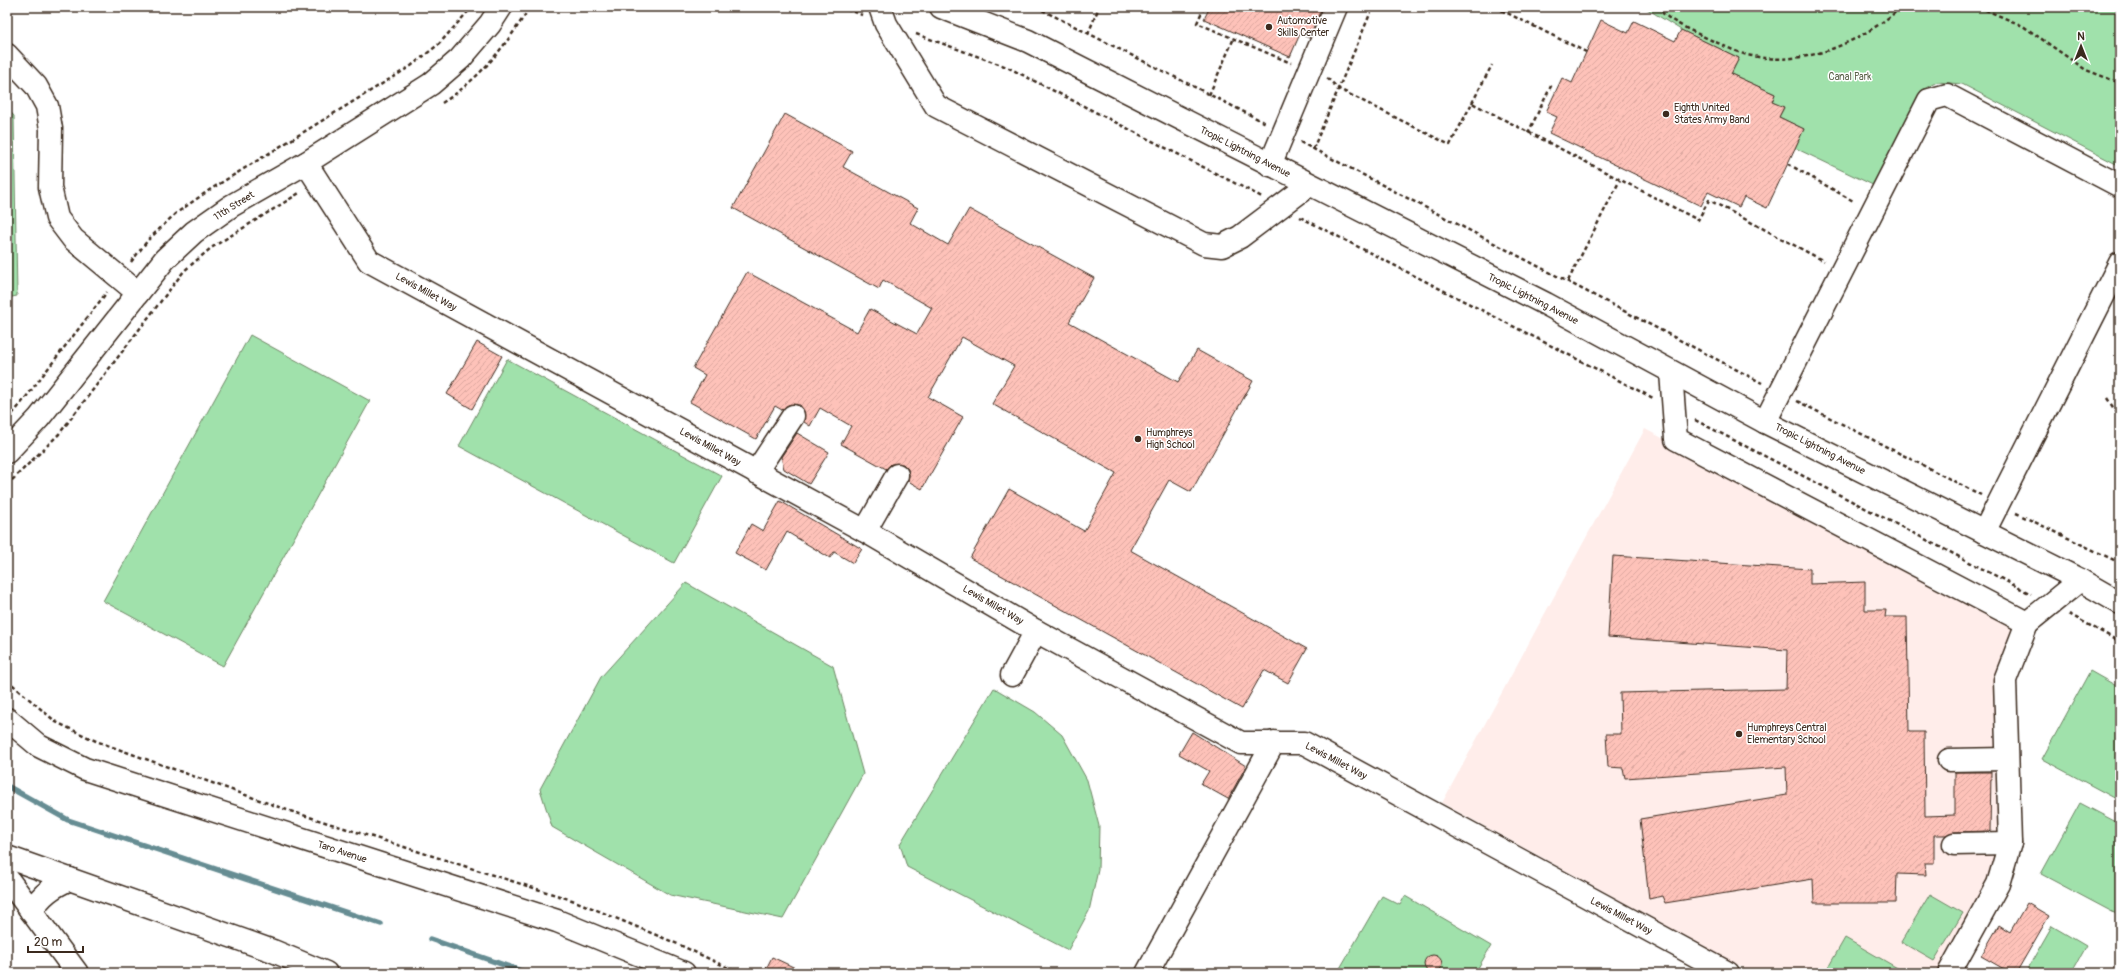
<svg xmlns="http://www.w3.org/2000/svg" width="2127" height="980" font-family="Pangolin,sans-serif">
	<defs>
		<pattern id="building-hatch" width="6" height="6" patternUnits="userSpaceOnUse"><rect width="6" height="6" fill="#fec2b9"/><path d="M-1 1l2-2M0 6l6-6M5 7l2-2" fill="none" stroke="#dba79f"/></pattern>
	</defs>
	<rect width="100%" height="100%" fill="#fff"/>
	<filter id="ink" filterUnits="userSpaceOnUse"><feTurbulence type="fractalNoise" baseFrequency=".025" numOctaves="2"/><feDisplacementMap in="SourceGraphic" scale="8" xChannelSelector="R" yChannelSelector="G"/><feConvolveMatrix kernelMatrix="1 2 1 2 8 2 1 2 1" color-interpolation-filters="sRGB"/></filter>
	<g filter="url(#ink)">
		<!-- built -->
		<polygon fill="#ffedea" points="1645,429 2017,623 1999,834 1990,874 1935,973 1753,973 1442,803"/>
		<!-- park -->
		<g fill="#a0e1ab" stroke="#6e8664">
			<polygon points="1644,7 2120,7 2120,166 1962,84 1937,82 1922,90 1875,186 1795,148 1804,129 1779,117 1784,108 1772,102 1775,94 1731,74 1739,58 1681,30"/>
			<polygon points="7,108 14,116 17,296 7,298"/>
			<polygon points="250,335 370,401 223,666 103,601"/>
			<polygon points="507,359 722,476 674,563 459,446"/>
			<polygon points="686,583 833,666 863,774 783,919 670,895 552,827 540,789 601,677"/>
			<polygon points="2090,671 2120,688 2120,801 2042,759"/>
			<polygon points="994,688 1035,712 1062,735 1087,780 1099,826 1098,870 1089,911 1068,950 907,867 900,844"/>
			<polygon points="2080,803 2120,824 2120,916 2041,874"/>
			<polygon points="1930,894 1963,913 1934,961 1901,942"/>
			<polygon points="1382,896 1400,905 1405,896 1491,946 1475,973 1344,973 1339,970"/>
			<polygon points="2052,926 2086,946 2071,973 2025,973"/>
			<polygon points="1845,938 1906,973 1825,973"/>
		</g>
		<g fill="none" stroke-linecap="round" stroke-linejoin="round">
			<!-- stream -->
			<g stroke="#668d93" stroke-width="5.5">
				<polyline points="7,786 68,820 381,924"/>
				<polyline points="430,939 527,973"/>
			</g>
		</g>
		<!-- building -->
		<g fill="url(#building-hatch)" stroke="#3b2a1e">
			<polygon points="1210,7 1322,7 1309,38 1300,34 1290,57 1204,19"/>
			<polygon points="1601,20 1628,33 1634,21 1675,41 1681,30 1739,58 1731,74 1775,94 1772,102 1784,107 1779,117 1804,129 1767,208 1744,197 1739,207 1708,192 1701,206 1549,133 1557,117 1546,112 1562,78 1572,83"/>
			<polygon points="785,114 852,151 843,167 918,208 910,223 948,245 969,209 1094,278 1069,322 1178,382 1197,350 1253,381 1191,492 1169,480 1130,550 1307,649 1288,683 1264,670 1242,709 970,558 1009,489 1084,531 1116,473 992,404 1014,366 962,337 928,397 963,417 922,489 908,481 909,475 908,469 903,464 891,464 886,469 841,444 851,426 820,408 810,426 804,422 804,411 800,405 788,405 782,410 775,406 756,439 690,402 705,375 693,368 747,272 857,332 870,309 917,334 932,308 883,280 879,289 733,208"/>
			<polygon points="477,342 502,356 472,409 447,394"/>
			<polygon points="797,433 829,452 809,484 784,469 781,457"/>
			<polygon points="780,501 862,549 853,563 834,552 830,558 787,532 766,570 735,553 751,524 763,531"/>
			<polygon points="1613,556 1810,569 1810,584 1865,582 1865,610 1886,610 1885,617 1907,617 1909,732 1924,732 1925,816 1955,815 1955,772 1991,772 1990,831 1954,832 1946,835 1934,835 1934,863 1925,863 1926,875 1897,874 1896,903 1814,903 1813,879 1665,903 1662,896 1649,899 1640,819 1787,795 1786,767 1625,778 1623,768 1608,767 1606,734 1621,734 1620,693 1786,689 1787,650 1608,637"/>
			<polygon points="1192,732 1246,766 1228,799 1201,784 1209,771 1179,754"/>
			<polygon points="2027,903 2049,916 2016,973 2011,973 1981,956 1999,925 2010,932"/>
			<circle cx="1433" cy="964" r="9"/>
			<polygon points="772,957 806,973 764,973"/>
		</g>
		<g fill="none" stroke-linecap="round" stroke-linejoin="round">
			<!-- minor casing -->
			<g stroke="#3b2a1e" stroke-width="25">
				<g id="minor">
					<polyline points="880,7 886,24 936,106 1204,244 1222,246 1240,237 1309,185"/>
					<polyline points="7,55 36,86 47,106 51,129 50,187 57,218 73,239 138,293"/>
					<polyline points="306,163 369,261 865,531 1036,631 1241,743 1304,743 1728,973"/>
					<polyline points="1270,165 1336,7"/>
					<polyline points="1671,372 1676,439 2027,623 2080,580"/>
					<polyline points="1765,422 1929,100 1947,95 2120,186"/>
					<polyline points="7,452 39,418 165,259 194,232 231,206 306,163 431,84 460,59 490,24 501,7"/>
					<polyline points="756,472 793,416"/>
					<polyline points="865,531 897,475"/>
					<polyline points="1984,532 2120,263"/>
					<polyline points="1012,675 1036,631"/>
					<polyline points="7,719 39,746 85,769 557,921 684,973"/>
					<polyline points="1949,760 2007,759"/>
					<polyline points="1954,844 2010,843"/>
					<polyline points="7,857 273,951 326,973"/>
					<polyline points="7,878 77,973"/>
					<path d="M31,911C42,894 52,887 70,879"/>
					<polyline points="1147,973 1274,742"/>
					<polyline points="1949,973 1998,884 2010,843 2005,680 2027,623"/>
				</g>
			</g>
			<!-- major casing -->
			<g stroke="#3b2a1e" stroke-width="25">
				<polyline id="major" points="941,7 1028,41 1546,304 1765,422 2080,580 2120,603"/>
			</g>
			<!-- path -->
			<g stroke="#3b2a1e" stroke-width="2.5" stroke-dasharray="4 3" stroke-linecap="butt">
				<polyline points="840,7 862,15"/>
				<polyline points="1036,7 1266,123"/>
				<polyline points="1204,7 1197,23 1291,63"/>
				<polyline points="1495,7 1586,52"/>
				<path d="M1656,7C1672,23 1690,30 1711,40C1721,44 1733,51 1744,54C1802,70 1859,43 1902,7"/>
				<polyline points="1979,7 2023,26 2086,70 2120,83"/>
				<polyline points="916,34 1007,67 1262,197"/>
				<polyline points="1088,34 1099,7"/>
				<polyline points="1327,78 1339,89 1450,145 1472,103 1698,220 1709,200 1824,261"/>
				<polyline points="1209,95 1234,38"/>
				<path d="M442,103C480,79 507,44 530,7"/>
				<polyline points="1472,103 1492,65"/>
				<polyline points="1528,133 1552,84"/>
				<polyline points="1300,142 1762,383"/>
				<polyline points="1313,149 1373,7"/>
				<polyline points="1788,164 1855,202"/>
				<polyline points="1300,217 1653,398"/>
				<polyline points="131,262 148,240 175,214 211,189 411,66 439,44 472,7"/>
				<polyline points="1568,281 1620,180"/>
				<polyline points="2107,398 2120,418"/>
				<polyline points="1797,401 1981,495"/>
				<polyline points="7,419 16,410 107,292"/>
				<polyline points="1695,420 2031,594"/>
				<polyline points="2120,441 2120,442"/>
				<polyline points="7,485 59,434 184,271 211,248 301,192"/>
				<polyline points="2016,513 2120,563"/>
				<polyline points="2069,614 2120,642"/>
				<polyline points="7,680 56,722 96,741 287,810 575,901 680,945 739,973"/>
			</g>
			<!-- minor -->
			<use href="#minor" stroke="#fff" stroke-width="22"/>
			<!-- major -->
			<use href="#major" stroke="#fff" stroke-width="22"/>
		</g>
	</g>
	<!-- markers -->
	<g fill="#3b2a1e" stroke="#fff" stroke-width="1.5">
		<circle cx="1269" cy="27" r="4"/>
		<circle cx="1666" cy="114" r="4"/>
		<circle cx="1138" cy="439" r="4"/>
		<circle cx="1739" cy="734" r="4"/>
	</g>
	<g text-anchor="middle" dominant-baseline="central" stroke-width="3" stroke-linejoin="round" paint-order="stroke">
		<!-- poi labels -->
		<g font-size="10" fill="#3b2a1e" stroke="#fff" text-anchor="start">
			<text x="1277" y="21">Automotive<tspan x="1277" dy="12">Skills Center</tspan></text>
			<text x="1674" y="108">Eighth United<tspan x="1674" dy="12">States Army Band</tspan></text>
			<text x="1146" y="433">Humphreys<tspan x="1146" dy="12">High School</tspan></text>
			<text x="1747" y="728">Humphreys Central<tspan x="1747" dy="12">Elementary School</tspan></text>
		</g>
		<!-- park labels -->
		<g font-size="10" fill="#596148" stroke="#fff">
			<text x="1850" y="77">Canal Park</text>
		</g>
		<!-- street labels -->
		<g font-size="10" fill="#3b2a1e" stroke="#fff">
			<text transform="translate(1245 152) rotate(27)">Tropic Lightning Avenue</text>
			<text transform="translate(234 206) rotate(-32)">11th Street</text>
			<text transform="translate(426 292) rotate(29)">Lewis Millet Way</text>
			<text transform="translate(1533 299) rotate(27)">Tropic Lightning Avenue</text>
			<text transform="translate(710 447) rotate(29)">Lewis Millet Way</text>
			<text transform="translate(1820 449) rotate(27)">Tropic Lightning Avenue</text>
			<text transform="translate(993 605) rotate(30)">Lewis Millet Way</text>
			<text transform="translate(1336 761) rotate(28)">Lewis Millet Way</text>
			<text transform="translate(342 852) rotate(18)">Taro Avenue</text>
			<text transform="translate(1621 916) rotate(28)">Lewis Millet Way</text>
		</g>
	</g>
	<!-- margin -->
	<rect width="2127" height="980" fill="none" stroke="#fff" stroke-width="24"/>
	<rect x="12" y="12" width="2103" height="956" fill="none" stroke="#3b2a1e" stroke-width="1.5" filter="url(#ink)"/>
	<!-- north arrow -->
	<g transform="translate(2081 46)" stroke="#ffffff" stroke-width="3" paint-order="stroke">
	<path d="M0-3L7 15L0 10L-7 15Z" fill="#3b2a1e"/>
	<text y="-6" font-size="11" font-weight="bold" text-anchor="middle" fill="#3b2a1e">N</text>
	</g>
	<!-- scale -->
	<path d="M28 946v6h55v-6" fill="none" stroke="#3b2a1e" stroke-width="2"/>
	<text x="34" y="946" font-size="12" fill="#3b2a1e" stroke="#ffffff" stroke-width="3" paint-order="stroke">20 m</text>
</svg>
